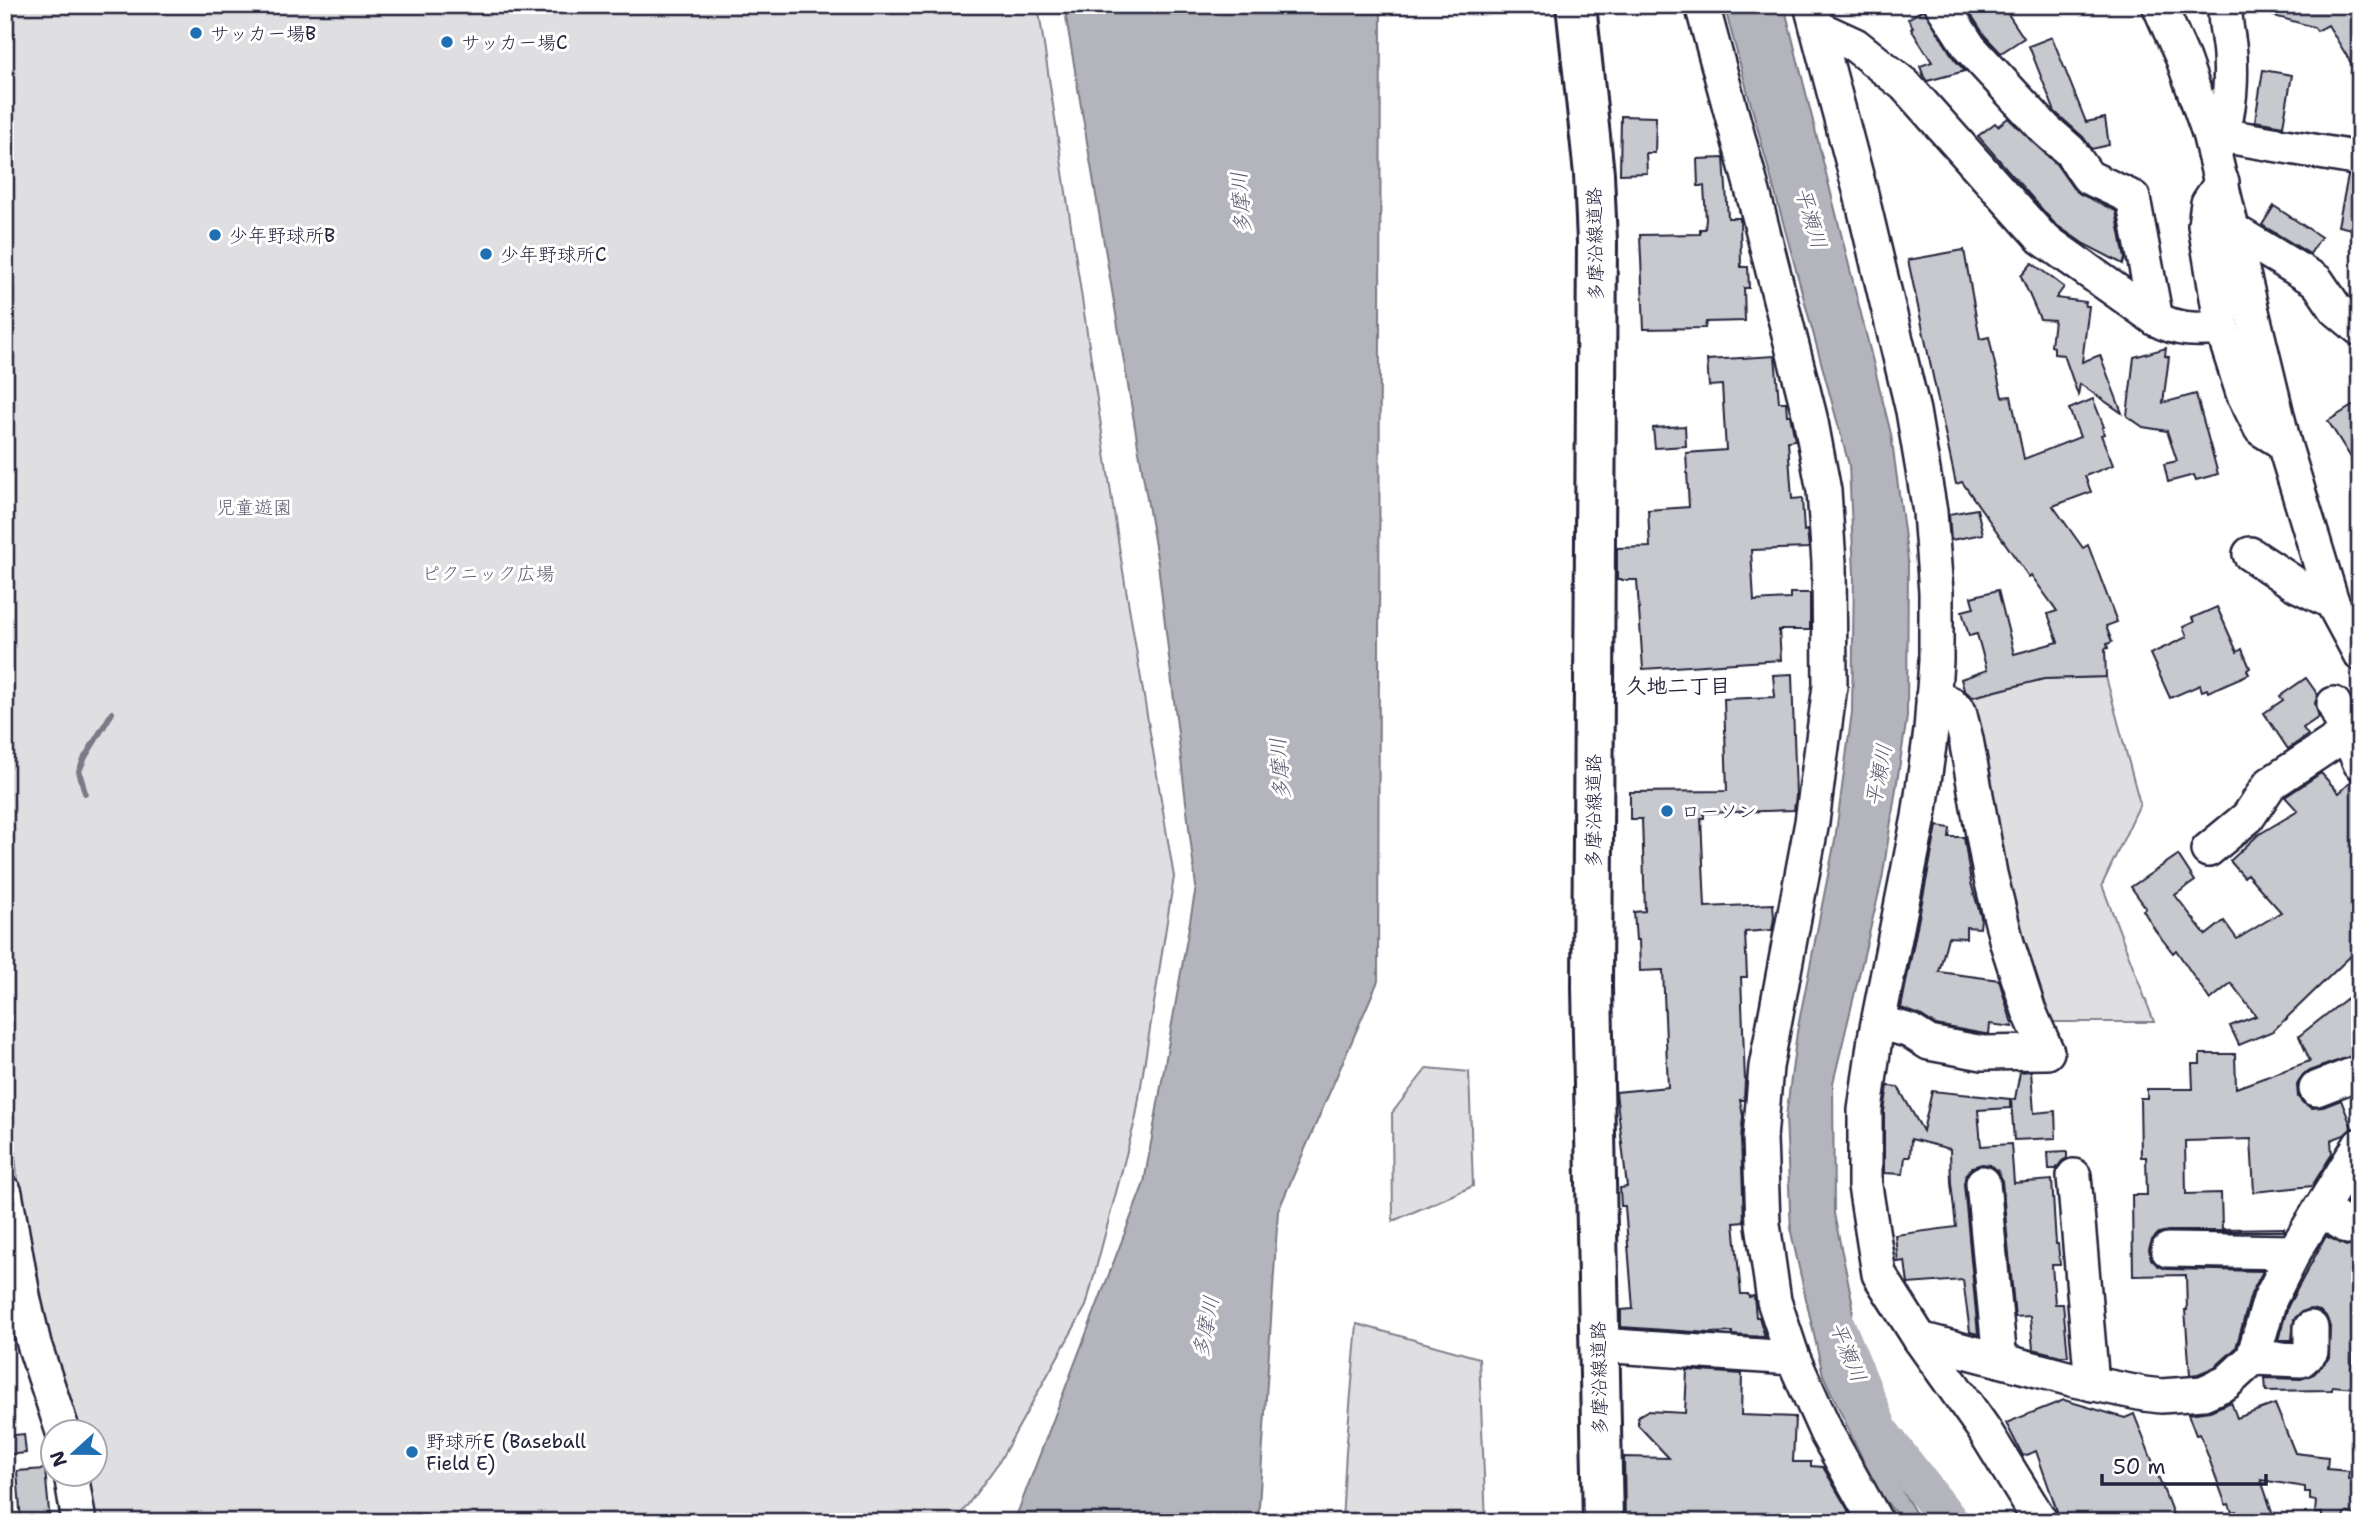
<svg xmlns="http://www.w3.org/2000/svg" width="2365" height="1527" font-family="'Shantell Sans','Klee One',sans-serif">
	<rect width="100%" height="100%" fill="#fff"/>
	<filter id="ink" filterUnits="userSpaceOnUse"><feTurbulence type="fractalNoise" baseFrequency=".0143" numOctaves="2"/><feDisplacementMap in="SourceGraphic" scale="14" xChannelSelector="R" yChannelSelector="G"/><feConvolveMatrix kernelMatrix="1 2 1 2 8 2 1 2 1" color-interpolation-filters="sRGB"/></filter>
	<g filter="url(#ink)">
		<!-- green -->
		<g fill="#dfdfe2" stroke="#80808e" stroke-width="2">
			<polygon points="5,5 1038,5 1120,553 1174,877 1136,1117 1086,1306 999,1462 955,1522 95,1522 86,1475 94,1474 94,1432 74,1432 28,1267 13,1140 5,1105"/>
			<polygon points="2106,677 2140,804 2102,885 2154,1022 2051,1022 2006,880 1966,699 2044,679"/>
			<polygon points="1427,1068 1469,1072 1473,1186 1393,1221 1392,1113"/>
			<polygon points="1357,1324 1479,1358 1486,1522 1342,1522 1346,1452"/>
		</g>
		<!-- water -->
		<g fill="#b4b4bc" stroke="#7a7a88" stroke-width="2">
			<polygon points="1064,5 1381,5 1378,981 1278,1211 1258,1522 1014,1522 1144,1183 1196,887 1158,564"/>
			<polygon points="1724,5 1784,5 1891,434 1908,560 1907,717 1882,880 1833,1083 1834,1214 1853,1305 1847,1372 1888,1467 1921,1522 1903,1522 1878,1492 1823,1375 1791,1232 1786,1117 1797,1032 1835,840 1852,712 1854,573 1849,465"/>
		</g>
		<g fill="none" stroke-linecap="round" stroke-linejoin="round">
			<!-- stream -->
			<polyline stroke="#7a7a88" stroke-width="6" points="85,793 79,771 85,757 112,713"/>
			<!-- river -->
			<polyline stroke="#b4b4bc" stroke-width="38" points="1831,1305 1833,1318 1880,1432 1950,1522"/>
		</g>
		<!-- building -->
		<g fill="#c8c8cf" stroke="#22223b" stroke-width="2">
			<polygon points="1965,5 2002,5 2024,38 2001,53 1985,36"/>
			<polygon points="2256,5 2360,5 2350,12 2360,29 2360,78 2328,25 2317,31 2314,27 2256,11"/>
			<polygon points="1924,9 1954,59 1965,71 1927,81 1924,77 1920,66 1932,62 1911,29 1913,27 1908,19"/>
			<polygon points="2052,37 2086,122 2105,118 2109,145 2092,149 2083,137 2055,112 2029,46"/>
			<polygon points="2263,70 2292,75 2283,126 2255,121"/>
			<polygon points="1621,116 1656,117 1655,153 1646,153 1647,173 1620,174"/>
			<polygon points="2008,118 2056,164 2073,188 2080,194 2116,211 2125,259 2123,264 2084,244 2055,224 1978,136 1995,123 1998,126"/>
			<polygon points="1724,158 1728,218 1740,218 1741,267 1748,267 1749,288 1744,288 1745,321 1706,322 1705,328 1644,329 1640,235 1700,234 1700,229 1705,229 1706,219 1704,186 1698,186 1697,159"/>
			<polygon points="2348,176 2360,178 2360,231 2338,226"/>
			<polygon points="2274,206 2321,237 2310,254 2262,225"/>
			<polygon points="1964,250 1980,339 1989,337 2002,397 2011,396 2024,459 2080,437 2069,409 2093,399 2104,427 2102,428 2104,434 2101,435 2113,465 2085,476 2091,492 2053,506 2083,548 2088,545 2117,622 2106,626 2112,642 2107,644 2108,648 2105,649 2106,677 2044,679 1972,697 1964,690 1961,679 1987,670 1977,634 1969,636 1962,611 1974,608 1971,597 1998,590 2014,654 2058,642 2048,614 2057,611 2031,575 2029,577 1962,482 1956,484 1908,260"/>
			<polygon points="2032,263 2064,287 2056,298 2086,302 2085,306 2089,306 2082,362 2100,355 2122,413 2080,384 2078,395 2064,355 2054,354 2054,347 2051,346 2054,320 2040,319 2021,276"/>
			<polygon points="2166,348 2165,356 2169,357 2163,403 2196,394 2218,474 2196,480 2194,475 2168,482 2164,464 2177,461 2167,431 2143,427 2127,416 2134,357"/>
			<polygon points="1775,356 1779,402 1786,402 1787,415 1790,415 1795,440 1788,441 1792,499 1802,498 1804,531 1807,530 1809,548 1751,550 1754,601 1790,599 1790,593 1810,593 1810,630 1779,630 1781,660 1643,669 1637,580 1617,580 1617,548 1650,547 1648,510 1689,507 1686,453 1726,450 1722,385 1709,386 1707,360"/>
			<polygon points="2360,401 2360,472 2328,421"/>
			<polygon points="1685,426 1686,446 1655,448 1653,428"/>
			<polygon points="1977,509 1983,534 1951,540 1949,514"/>
			<polygon points="2217,607 2237,652 2242,649 2250,668 2247,670 2249,674 2208,692 2207,689 2202,691 2200,685 2170,698 2150,654 2187,637 2183,627 2194,622 2192,618"/>
			<polygon points="1792,674 1796,796 1794,810 1704,813 1704,818 1701,818 1705,907 1773,904 1774,918 1772,930 1745,932 1747,977 1741,977 1745,1081 1744,1100 1740,1100 1743,1116 1741,1139 1744,1222 1734,1223 1741,1294 1748,1294 1749,1297 1754,1296 1756,1317 1759,1317 1765,1337 1732,1335 1732,1332 1709,1333 1621,1327 1621,1310 1633,1309 1625,1206 1621,1206 1620,1188 1627,1187 1616,1092 1668,1087 1663,970 1640,971 1639,940 1636,940 1634,912 1645,911 1642,819 1630,819 1630,792 1727,791 1724,699 1775,697 1773,675"/>
			<polygon points="2306,678 2318,695 2315,703 2319,717 2303,728 2308,735 2288,749 2264,713 2283,700 2280,696"/>
			<polygon points="2321,773 2339,793 2353,780 2360,782 2360,947 2273,1031 2239,1045 2230,1026 2256,1016 2231,983 2210,1000 2176,950 2173,953 2155,930 2143,910 2146,908 2131,887 2178,855 2195,881 2175,895 2206,935 2224,921 2237,939 2281,912 2247,874 2244,877 2230,861 2258,835 2298,811 2285,797"/>
			<polygon points="1937,826 1950,828 1949,837 1964,837 1971,883 1981,917 1980,928 1966,927 1966,938 1948,937 1939,972 1999,980 2013,1027 1990,1024 1989,1034 1985,1034 1936,1025 1920,1015 1901,1008"/>
			<polygon points="2360,988 2360,1053 2309,1071 2302,1076 2297,1085 2298,1097 2303,1103 2312,1108 2323,1107 2341,1100 2352,1128 2344,1135 2331,1140 2332,1154 2312,1186 2254,1192 2251,1139 2185,1141 2186,1194 2221,1193 2222,1229 2284,1228 2284,1231 2168,1231 2159,1233 2152,1240 2149,1249 2151,1259 2158,1266 2167,1269 2263,1271 2251,1294 2236,1348 2215,1367 2198,1374 2190,1375 2185,1310 2187,1310 2186,1275 2133,1276 2132,1195 2147,1195 2146,1157 2141,1157 2140,1098 2147,1098 2147,1089 2193,1089 2192,1064 2200,1064 2200,1054 2235,1054 2236,1088 2310,1061 2299,1036"/>
			<polygon points="2031,1071 2034,1113 2055,1111 2056,1138 2014,1140 2011,1099 2015,1099 2020,1072"/>
			<polygon points="1888,1086 1898,1087 1923,1131 1932,1091 2010,1099 2010,1108 1978,1110 1981,1146 2011,1144 2014,1183 2052,1180 2056,1244 2058,1244 2060,1265 2052,1265 2055,1304 2063,1304 2068,1356 2061,1356 2033,1349 2030,1316 2015,1317 2002,1181 1998,1171 1990,1165 1982,1164 1972,1167 1966,1174 1964,1184 1978,1334 1970,1332 1963,1280 1908,1284 1905,1261 1898,1262 1895,1235 1956,1227 1951,1183 1950,1149 1911,1139 1910,1157 1905,1157 1903,1174 1884,1173 1884,1111"/>
			<polygon points="2067,1151 2067,1158 2062,1161 2056,1169 2049,1169 2048,1152"/>
			<polygon points="2360,1182 2360,1212 2347,1203"/>
			<polygon points="2326,1236 2346,1246 2360,1242 2360,1331 2355,1331 2352,1368 2356,1368 2355,1388 2332,1386 2332,1390 2266,1391 2265,1378 2301,1379 2314,1374 2329,1358 2330,1327 2327,1318 2320,1311 2310,1309 2301,1312 2294,1319 2292,1340 2278,1340 2288,1306"/>
			<polygon points="1687,1370 1742,1374 1741,1415 1795,1417 1793,1462 1811,1462 1811,1466 1823,1467 1848,1510 1847,1522 1625,1521 1624,1457 1669,1458 1638,1425 1638,1416 1647,1411 1685,1413"/>
			<polygon points="2064,1400 2125,1418 2134,1414 2176,1522 2061,1522 2036,1451 2023,1456 2006,1423"/>
			<polygon points="2231,1402 2237,1418 2275,1404 2295,1453 2328,1457 2327,1469 2349,1471 2348,1479 2360,1480 2360,1515 2344,1513 2343,1521 2322,1518 2322,1513 2315,1513 2316,1501 2310,1500 2310,1492 2305,1492 2305,1487 2261,1480 2273,1515 2254,1522 2240,1522 2236,1511 2232,1512 2229,1504 2226,1505 2200,1434 2196,1435 2188,1414 2210,1411"/>
			<polygon points="24,1434 26,1453 5,1455 5,1436"/>
			<polygon points="45,1469 50,1522 21,1522 17,1471"/>
		</g>
		<g fill="none" stroke-linecap="round" stroke-linejoin="round">
			<!-- minor casing -->
			<g stroke="#22223b" stroke-width="38">
				<g id="minor">
					<polyline points="1702,5 1754,196 1810,417 1824,491 1829,562 1830,686 1812,822 1766,1067 1760,1138 1763,1224 1774,1301 1793,1358 1827,1434 1876,1522"/>
					<polyline points="1811,5 1861,194 1913,411 1930,512 1936,592 1936,661 1931,731 1919,817 1875,1038 1865,1110 1865,1186 1879,1274 1920,1339 1983,1428 2041,1522"/>
					<polyline points="1942,5 1970,48 2046,130 2070,151 2088,177 2133,198 2156,319"/>
					<polyline points="2159,5 2183,59 2209,133 2284,444 2332,602 2360,654"/>
					<path d="M1818,28L1855,45L1905,85L2042,238L2156,319C2178,331 2197,330 2222,328"/>
					<polyline points="2209,133 2360,159"/>
					<path d="M2214,154C2229,123 2232,89 2230,55C2229,38 2224,22 2225,5"/>
					<polyline points="2222,182 2208,203 2205,225 2222,328 2243,393 2261,429 2282,442"/>
					<polyline points="2234,231 2317,281 2336,309 2360,329"/>
					<polyline points="2250,554 2297,585 2332,602"/>
					<polyline points="2334,704 2360,763"/>
					<polyline points="2208,850 2248,817 2270,784 2347,733 2360,738"/>
					<polyline points="1878,1026 1893,1026 1910,1031 1929,1043 1983,1053 2047,1052 2029,1011 2007,943 1990,874 1966,739 1959,711 1951,704 1933,696"/>
					<polyline points="2316,1089 2360,1072"/>
					<polyline points="2074,1176 2092,1384"/>
					<polyline points="1983,1183 2000,1360"/>
					<polyline points="5,1193 24,1301 34,1344 63,1432"/>
					<polyline points="2320,1209 2348,1227"/>
					<polyline points="2168,1250 2294,1252"/>
					<polyline points="1920,1339 2075,1380 2144,1394 2161,1396 2203,1393 2226,1383 2253,1358 2270,1299 2294,1252 2360,1145"/>
					<polyline points="1599,1345 1793,1358"/>
					<polyline points="2253,1358 2301,1360 2311,1351 2311,1328"/>
					<polyline points="71,1474 79,1522"/>
				</g>
			</g>
			<!-- major casing -->
			<g stroke="#22223b" stroke-width="44">
				<polyline id="major" points="1576,5 1594,174 1597,242 1592,987 1603,1522"/>
			</g>
			<!-- minor -->
			<use href="#minor" stroke="#fff" stroke-width="33"/>
			<!-- major -->
			<use href="#major" stroke="#fff" stroke-width="38"/>
		</g>
	</g>
	<!-- markers -->
	<g fill="#1f6fb2" stroke="#fff" stroke-width="2.5">
		<circle cx="196" cy="33" r="7"/>
		<circle cx="447" cy="42" r="7"/>
		<circle cx="215" cy="235" r="7"/>
		<circle cx="486" cy="254" r="7"/>
		<circle cx="1667" cy="811" r="7"/>
		<circle cx="412" cy="1452" r="7"/>
	</g>
	<g text-anchor="middle" dominant-baseline="central" stroke-width="6" stroke-linejoin="round" paint-order="stroke">
		<!-- poi labels -->
		<g font-size="19" fill="#22223b" stroke="#fff" text-anchor="start">
			<text x="210" y="33">サッカー場B</text>
			<text x="461" y="42">サッカー場C</text>
			<text x="229" y="235">少年野球所B</text>
			<text x="500" y="254">少年野球所C</text>
			<text x="1681" y="811">ローソン</text>
			<text x="426" y="1441">野球所E (Baseball<tspan x="426" dy="22">Field E)</tspan></text>
		</g>
		<!-- street labels -->
		<g font-size="19" fill="#22223b" stroke="#fff">
			<text transform="translate(1595 244) rotate(-91)">多摩沿線道路</text>
			<text transform="translate(1593 811) rotate(-90)">多摩沿線道路</text>
			<text transform="translate(1599 1378) rotate(-91)">多摩沿線道路</text>
		</g>
		<!-- park labels -->
		<g font-size="19" fill="#5b5b6d" stroke="#fff">
			<text x="254" y="507">児童遊園</text>
			<text x="488" y="573">ピクニック広場</text>
		</g>
		<!-- water labels -->
		<g font-size="21" font-style="italic" fill="#5c5c6f" stroke="#fff">
			<text transform="translate(1241 203) rotate(-94)">多摩川</text>
			<text transform="translate(1811 218) rotate(74)">平瀬川</text>
			<text transform="translate(1280 769) rotate(-94)">多摩川</text>
			<text transform="translate(1879 775) rotate(-79)">平瀬川</text>
			<text transform="translate(1206 1327) rotate(-79)">多摩川</text>
			<text transform="translate(1848 1352) rotate(68)">平瀬川</text>
		</g>
		<!-- neighbourhood labels -->
		<g font-size="21" font-weight="bold" fill="#22223b" stroke="#fff">
			<text x="1678" y="686">久地二丁目</text>
		</g>
	</g>
	<!-- margin -->
	<rect width="2365" height="1527" fill="none" stroke="#fff" stroke-width="28"/>
	<rect x="14" y="14" width="2337" height="1499" fill="none" stroke="#22223b" stroke-width="2.5" filter="url(#ink)"/>
	<!-- north arrow -->
	<g transform="translate(74 1453) rotate(249)"><circle r="33" fill="#ffffff" stroke="#a7a7b1" stroke-width="2"/>
	<path d="M0-5L12 26L0 18L-12 26Z" fill="#1f6fb2"/>
	<text y="-10" font-size="19" font-weight="bold" text-anchor="middle" fill="#22223b">N</text>
	</g>
	<!-- scale -->
	<path d="M2102 1474v10h164v-10" fill="none" stroke="#22223b" stroke-width="3.5"/>
	<text x="2113" y="1474" font-size="21" fill="#22223b" stroke="#ffffff" stroke-width="5" paint-order="stroke">50 m</text>
</svg>
